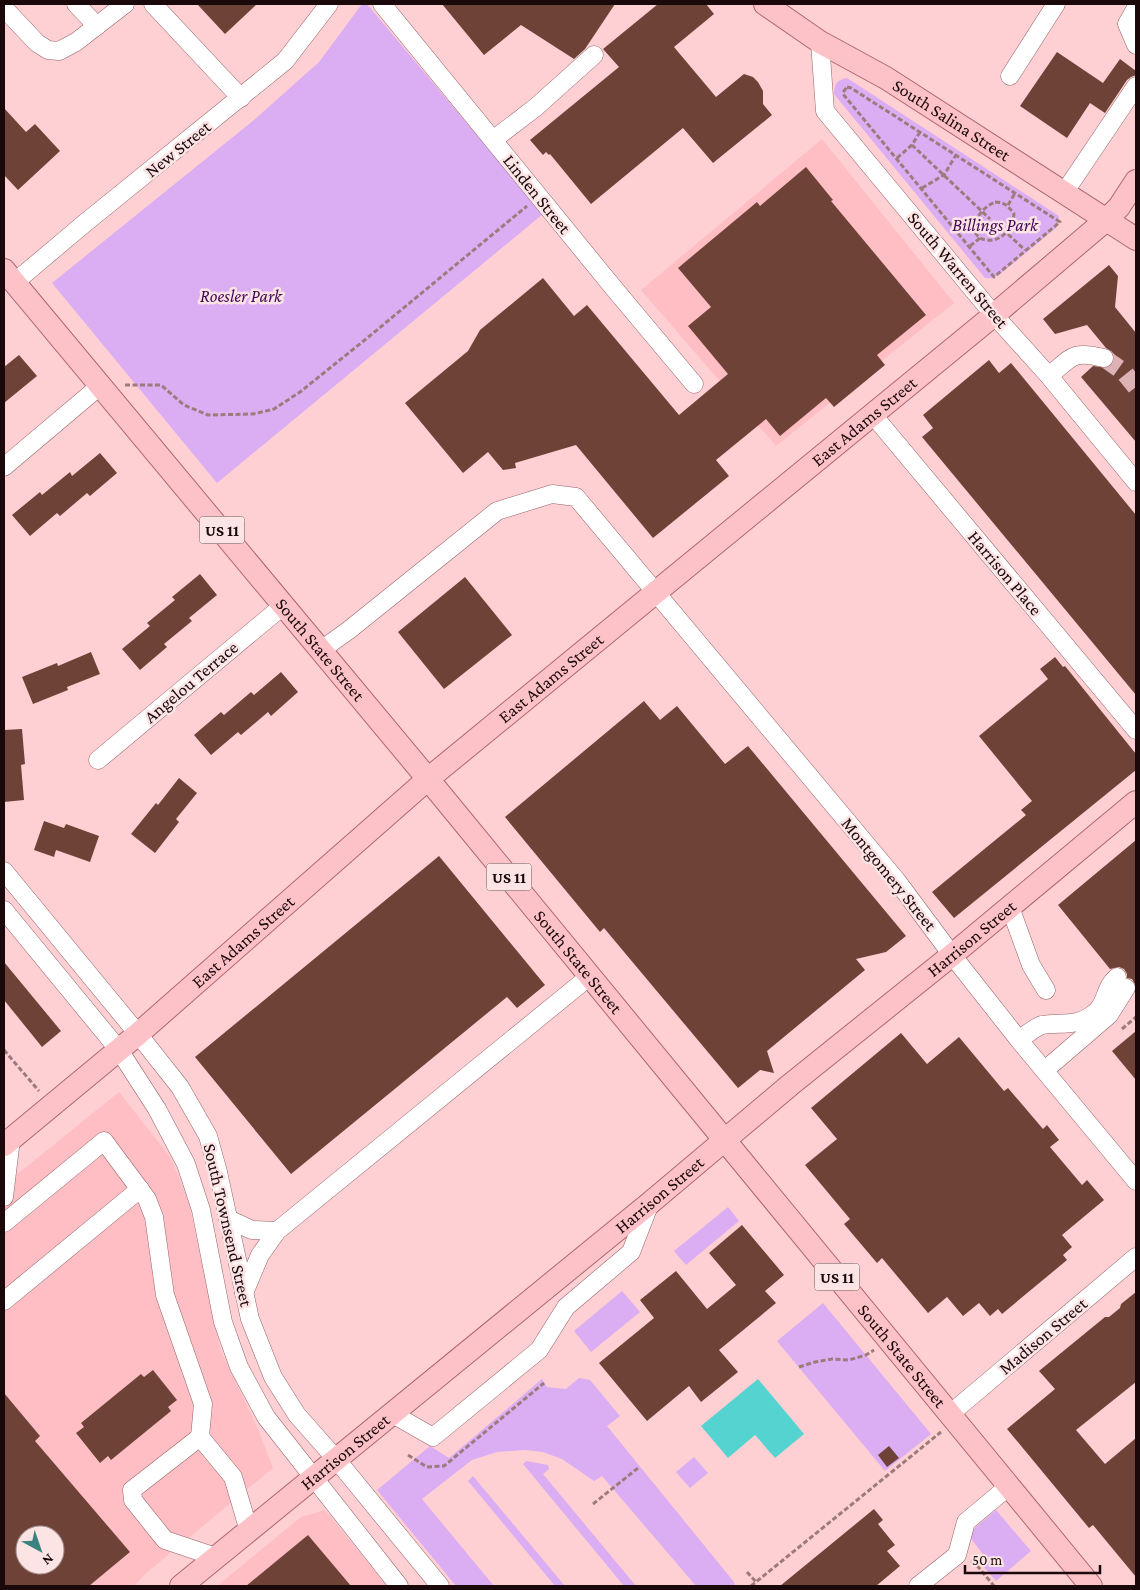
<svg xmlns="http://www.w3.org/2000/svg" width="1140" height="1590" font-family="'Crimson Pro',serif">
	<rect width="100%" height="100%" fill="#fed0d3"/>
	<!-- built -->
	<g fill="#ffbec3" fill-rule="evenodd">
		<polygon points="822,139 954,303 776,446 641,290"/>
		<path d="M119,1092L171,1158L189,1203L220,1349L258,1429L273,1468L145,1574L134,1586H4V1185ZM25,1535H55V1565H25Z"/>
		<polygon points="325,1510 387,1586 217,1586 301,1517"/>
	</g>
	<!-- green -->
	<g fill="#dbaef4">
		<polygon points="362,4 367,4 543,214 217,483 52,283 254,120 319,62"/>
		<path d="M847,78L1059,216L1056,228L1000,274C995,277 991,279 985,278L834,94C834,84 837,80 847,78Z"/>
		<polygon points="728,1207 739,1221 686,1265 674,1251"/>
		<polygon points="622,1291 640,1312 591,1352 574,1331"/>
		<polygon points="823,1303 931,1434 885,1471 777,1341"/>
		<polygon points="579,1378 590,1380 620,1416 607,1426 734,1582 735,1586 696,1586 602,1476 594,1481 562,1459 543,1452 525,1450 497,1452 472,1460 422,1499 494,1586 456,1586 377,1490 430,1446 449,1458 542,1379 547,1387 566,1389"/>
		<polygon points="694,1457 708,1473 690,1488 676,1472"/>
		<polygon points="526,1461 548,1465 549,1469 543,1474 636,1586 624,1586 523,1464"/>
		<polygon points="473,1476 565,1586 555,1586 468,1481"/>
		<polygon points="996,1510 1031,1551 996,1581 984,1567 989,1562 969,1536 970,1532"/>
	</g>
	<!-- water -->
	<polygon fill="#55d3d1" points="758,1379 804,1434 775,1458 755,1435 728,1458 701,1426"/>
	<!-- building -->
	<g fill="#6f4238" fill-rule="evenodd">
		<polygon points="197,4 257,4 225,34"/>
		<polygon points="442,4 615,4 585,49 574,59 521,25 484,55"/>
		<polygon points="658,4 706,4 714,14 674,47 716,97 744,74 753,77 758,82 763,91 763,104 772,115 713,163 683,128 591,204 550,154 549,155 546,152 543,155 530,140 619,67 603,49"/>
		<polygon points="1057,52 1103,83 1120,59 1136,71 1136,75 1131,77 1127,80 1105,113 1090,103 1067,138 1020,106"/>
		<polygon points="4,108 26,132 35,124 60,151 18,190 4,175"/>
		<polygon points="806,167 833,200 831,201 926,315 877,355 885,365 834,407 826,398 780,436 766,419 716,460 729,476 653,538 576,445 515,463 516,468 503,470 488,452 463,473 405,403 468,351 480,330 543,278 574,316 587,305 679,415 728,374 688,326 711,307 678,268 757,202 760,206"/>
		<polygon points="1109,265 1118,276 1115,307 1136,333 1136,442 1081,377 1093,366 1107,368 1111,365 1114,360 1114,354 1111,351 1106,348 1087,325 1055,334 1043,319"/>
		<polygon points="19,355 37,376 4,403 4,367"/>
		<polygon points="989,360 999,373 1011,363 1136,515 1136,695 922,437 933,428 923,415"/>
		<polygon points="100,453 117,473 90,496 87,493 60,516 57,513 30,536 12,515 40,492 42,495 70,472 72,476"/>
		<polygon points="200,574 217,595 189,618 192,621 164,644 167,647 140,670 122,649 150,626 147,623 175,600 172,597"/>
		<polygon points="465,577 512,635 444,689 398,632"/>
		<polygon points="91,652 100,674 67,687 68,690 33,704 22,677 57,663 58,666"/>
		<polygon points="1055,657 1063,667 1065,666 1136,754 1136,770 954,918 932,892 1026,815 1021,810 1032,801 979,736 1048,679 1040,669"/>
		<polygon points="281,672 298,692 271,716 268,712 241,735 238,732 211,755 194,735 221,712 224,715 251,692 254,695"/>
		<polygon points="644,701 660,720 677,706 725,764 748,746 906,936 886,952 856,959 865,970 767,1051 774,1073 760,1070 738,1088 604,928 600,932 505,817"/>
		<polygon points="22,729 25,764 21,765 24,800 4,802 4,730"/>
		<polygon points="179,778 197,793 176,819 179,822 155,853 131,834 156,803 158,805"/>
		<polygon points="44,821 64,828 66,824 99,836 90,862 56,850 54,857 34,850"/>
		<polygon points="1136,840 1136,986 1132,979 1127,978 1127,974 1124,969 1119,967 1110,969 1058,905"/>
		<polygon points="439,856 545,985 517,1008 507,997 291,1174 195,1057"/>
		<polygon points="4,962 61,1031 42,1047 4,1000"/>
		<polygon points="1136,1031 1136,1080 1112,1051"/>
		<polygon points="901,1033 927,1064 959,1037 1004,1091 1008,1088 1043,1129 1047,1125 1059,1140 1050,1147 1082,1185 1087,1180 1104,1200 1062,1235 1072,1247 1063,1255 1067,1260 1002,1314 998,1309 990,1316 979,1303 963,1316 947,1297 928,1313 882,1258 877,1263 844,1224 850,1219 805,1165 837,1139 811,1108"/>
		<polygon points="742,1225 784,1275 765,1291 776,1303 719,1350 738,1372 701,1402 689,1386 647,1421 599,1363 654,1318 640,1300 676,1271 707,1309 736,1285 709,1253"/>
		<polygon points="1136,1292 1136,1382 1076,1430 1105,1464 1136,1438 1136,1577 1093,1525 1089,1528 1007,1429 1055,1389 1039,1371 1105,1317 1109,1317 1120,1308 1121,1304"/>
		<polygon points="153,1370 177,1400 168,1407 171,1411 111,1460 108,1456 100,1463 76,1433 84,1427 81,1423 141,1374 144,1377"/>
		<path d="M4,1393L40,1436L35,1441L130,1552L89,1586H4ZM25,1535H55V1565H25Z"/>
		<polygon points="889,1446 899,1458 887,1467 878,1455"/>
		<polygon points="874,1509 883,1520 878,1524 895,1545 887,1551 900,1566 876,1586 780,1586"/>
		<polygon points="308,1535 351,1586 246,1586"/>
	</g>
	<g fill="none" stroke-linecap="round" stroke-linejoin="round">
		<!-- minor-tunnel -->
		<polyline stroke="#dcb2b5" stroke-width="18" stroke-dasharray="18 9" stroke-linecap="butt" points="1104,358 1124,372 1136,387"/>
		<!-- minor casing -->
		<g stroke="#966368" stroke-width="19">
			<g id="minor">
				<polyline points="76,4 97,26"/>
				<polyline points="153,4 241,98"/>
				<polyline points="382,4 612,286 694,384"/>
				<polyline points="4,8 37,43 48,50 59,51 76,42 125,4"/>
				<polyline points="1136,8 1127,24 1136,45"/>
				<polyline points="820,42 825,111 994,315 1049,376 1136,482"/>
				<polyline points="1010,76 1056,4"/>
				<polyline points="493,140 536,107 594,55"/>
				<polyline points="1064,193 1136,86"/>
				<polyline points="15,282 85,223 285,61 329,4"/>
				<path d="M1049,376C1072,357 1072,350 1104,358"/>
				<polyline points="873,415 1136,730"/>
				<polyline points="4,467 101,385"/>
				<polyline points="321,650 349,630 497,511 552,494 576,497 897,881 952,955 1019,1040 1136,1181"/>
				<polyline points="98,760 284,605"/>
				<polyline points="4,871 138,1034 180,1087 208,1136 218,1172 250,1319 273,1377 297,1415 336,1459 440,1586"/>
				<polyline points="1010,907 1031,965 1046,990"/>
				<polyline points="4,910 119,1050 157,1109 186,1164 201,1210 223,1322 239,1367 266,1417 399,1586"/>
				<path d="M1019,1040C1026,1035 1035,1027 1042,1025C1060,1022 1076,1027 1092,1015C1108,1004 1103,989 1117,977"/>
				<polyline points="1045,1070 1109,1015 1126,988"/>
				<polyline points="4,1197 11,1139"/>
				<polyline points="228,1219 252,1230 277,1231"/>
				<polyline points="4,1223 104,1141 147,1199 154,1217 165,1295 203,1404 200,1437"/>
				<polyline points="244,1293 260,1255 277,1231 590,976"/>
				<polyline points="4,1301 140,1189"/>
				<polyline points="391,1413 433,1437 539,1350 566,1307 631,1252 650,1203"/>
				<polyline points="950,1414 1136,1257"/>
				<polyline points="216,1557 165,1540 133,1500 132,1490 200,1437 233,1477 249,1531"/>
				<polyline points="918,1586 957,1555 966,1522 1009,1486"/>
			</g>
		</g>
		<!-- major casing -->
		<g stroke="#ad676e" stroke-width="24">
			<g id="major">
				<path id="s1" d="M765,4L820,42L886,78L1136,239"/>
				<path id="s2" d="M4,270L428,779L1091,1586"/>
				<path id="s3" d="M4,1145L138,1034L428,779L994,315L1106,220L1119,207L1136,181"/>
				<path id="s4" d="M181,1586L650,1203L790,1085L952,955L1136,802"/>
			</g>
		</g>
		<!-- path -->
		<g stroke="#9d7b7d" stroke-width="3" stroke-dasharray="5 2.5" stroke-linecap="butt">
			<polygon points="847,87 851,88 1060,222 994,277 843,94 844,91"/>
			<polyline points="920,132 912,145 990,219"/>
			<polyline points="897,158 912,145"/>
			<polyline points="922,188 944,175 956,155"/>
			<path d="M995,202C1005,202 1008,206 1014,214C1009,253 961,244 978,217C982,210 988,205 995,202Z"/>
			<polyline points="1008,205 1015,193"/>
			<polyline points="997,224 1025,250"/>
			<polyline points="970,246 980,238"/>
			<polyline points="125,385 161,385 184,405 208,415 253,414 274,409 300,392 366,339 527,206"/>
			<polyline points="1122,1029 1136,1017"/>
			<polyline points="4,1050 39,1091"/>
			<polyline points="799,1367 815,1362 832,1359 849,1360 866,1355 874,1350"/>
			<polyline points="408,1455 427,1467 444,1466 544,1383"/>
			<polyline points="593,1504 638,1468"/>
			<polyline points="971,1561 975,1563 994,1586"/>
			<polyline points="747,1572 756,1582"/>
			<polyline points="751,1586 941,1432"/>
		</g>
		<!-- minor -->
		<use href="#minor" stroke="#fff" stroke-width="18"/>
		<!-- major -->
		<use href="#major" stroke="#fdc2c8" stroke-width="22"/>
	</g>
	<g text-anchor="middle" dominant-baseline="central" stroke-width="5" stroke-linejoin="round" paint-order="stroke">
		<!-- shield labels -->
		<g fill="#fce4e5" stroke="#5e4a4c" stroke-width="1">
			<rect x="199.5" y="516.5" width="45" height="27" rx="4"/>
			<rect x="486.5" y="863.5" width="45" height="27" rx="4"/>
			<rect x="814.5" y="1263.5" width="45" height="27" rx="4"/>
		</g>
		<g font-size="16" font-weight="bold" fill="#1a080a">
			<text x="222" y="530">US 11</text>
			<text x="509" y="877">US 11</text>
			<text x="837" y="1277">US 11</text>
		</g>
		<!-- street labels -->
		<g font-size="18" fill="#1a080a" stroke="#fce4e5">
			<text stroke="none"><textPath href="#s1" startOffset="220">South Salina Street</textPath></text>
			<text transform="translate(178 149) rotate(-39)">New Street</text>
			<text transform="translate(537 194) rotate(51)">Linden Street</text>
			<text transform="translate(958 270) rotate(50)">South Warren Street</text>
			<text stroke="none"><textPath href="#s3" startOffset="1124">East Adams Street</textPath></text>
			<text transform="translate(1005 573) rotate(50)">Harrison Place</text>
			<text stroke="none"><textPath href="#s2" startOffset="494">South State Street</textPath></text>
			<text stroke="none"><textPath href="#s3" startOffset="719">East Adams Street</textPath></text>
			<text transform="translate(191 682) rotate(-40)">Angelou Terrace</text>
			<text transform="translate(889 874) rotate(51)">Montgomery Street</text>
			<text stroke="none"><textPath href="#s4" startOffset="1022">Harrison Street</textPath></text>
			<text stroke="none"><textPath href="#s3" startOffset="314">East Adams Street</textPath></text>
			<text stroke="none"><textPath href="#s2" startOffset="899">South State Street</textPath></text>
			<text stroke="none"><textPath href="#s4" startOffset="618">Harrison Street</textPath></text>
			<text transform="translate(228 1225) rotate(77)">South Townsend Street</text>
			<text transform="translate(1043 1336) rotate(-40)">Madison Street</text>
			<text stroke="none"><textPath href="#s2" startOffset="1409">South State Street</textPath></text>
			<text stroke="none"><textPath href="#s4" startOffset="212">Harrison Street</textPath></text>
		</g>
		<!-- park labels -->
		<g font-size="18" font-style="italic" fill="#410557" stroke="#fce4e5">
			<text x="995" y="225">Billings Park</text>
			<text x="241" y="296">Roesler Park</text>
		</g>
	</g>
	<!-- border -->
	<rect width="1140" height="1590" fill="none" stroke="#1a080a" stroke-width="10"/>
	<!-- north arrow -->
	<g transform="translate(40 1550) rotate(140)"><circle r="24" fill="#fce4e5" stroke="#a28c8d"/>
	<path d="M0-4L9 19L0 12L-9 19Z" fill="#3a8381"/>
	<text y="-8" font-size="14" font-weight="bold" text-anchor="middle" fill="#1a080a">N</text>
	</g>
	<!-- scale -->
	<path d="M965 1565v8h135v-8" fill="none" stroke="#1a080a" stroke-width="2.5"/>
	<text x="972" y="1565" font-size="15" fill="#1a080a" stroke="#fce4e5" stroke-width="4" paint-order="stroke">50 m</text>
</svg>
